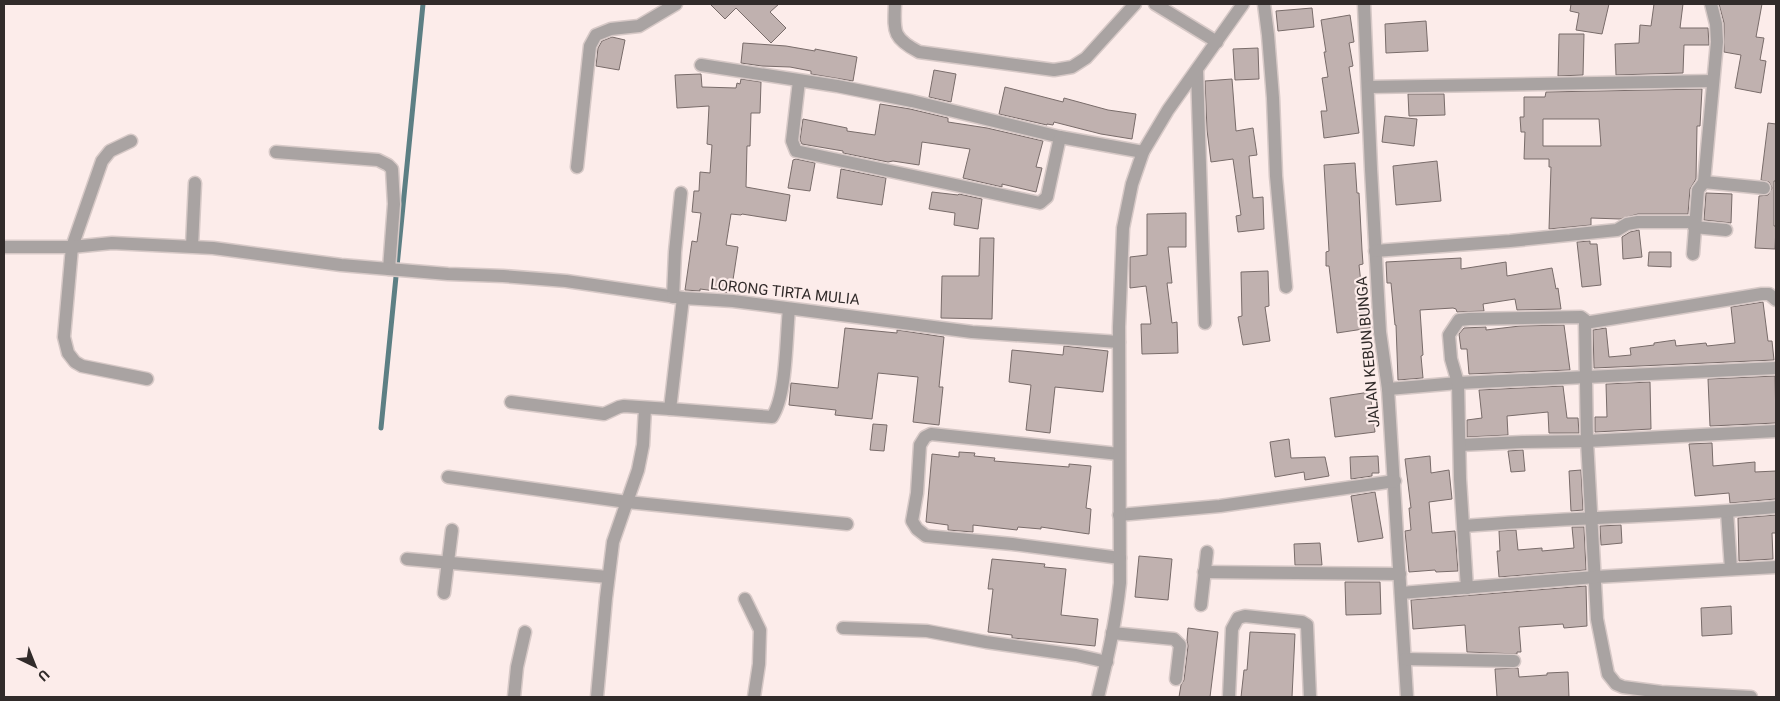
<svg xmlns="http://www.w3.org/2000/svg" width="1780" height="701" font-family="Roboto,sans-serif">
	<rect width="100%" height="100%" fill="#fcecea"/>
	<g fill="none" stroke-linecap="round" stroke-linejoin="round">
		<!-- stream -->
		<polyline stroke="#5c7f84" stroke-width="5" points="381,428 423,4"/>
	</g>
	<!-- building -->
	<g fill="#c0b1af" stroke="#796c6a" fill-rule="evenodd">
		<polygon points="710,4 779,4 770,12 786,28 771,43 736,8 725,19"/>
		<polygon points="1571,4 1609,4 1602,34 1576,30 1579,13 1570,11"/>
		<polygon points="1654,4 1683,4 1680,28 1708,28 1709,45 1684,45 1683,73 1616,75 1615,44 1639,43 1640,25 1651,26"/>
		<polygon points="1719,4 1762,4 1756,37 1764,38 1760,60 1766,61 1761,93 1735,88 1741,55 1724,52 1724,23"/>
		<polygon points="1312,8 1314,27 1278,31 1276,11"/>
		<polygon points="1350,15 1354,42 1349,43 1353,66 1349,67 1359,133 1324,138 1321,111 1327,111 1322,78 1328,77 1324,52 1326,52 1321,20"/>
		<polygon points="1426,21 1428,51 1386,53 1385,24"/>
		<polygon points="1559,34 1584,34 1583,75 1558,76"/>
		<polygon points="612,37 625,40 619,70 596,66 598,48 602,41"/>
		<polygon points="743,43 786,46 815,51 815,49 857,57 853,81 811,74 811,71 790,67 762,66 741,63"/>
		<polygon points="1258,48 1259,79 1235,80 1233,49"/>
		<polygon points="934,70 956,74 951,102 929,97"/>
		<polygon points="701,74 702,87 736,88 737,83 740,84 741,79 761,82 760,113 751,113 750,146 747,146 746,187 790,195 786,221 742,214 741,215 731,214 726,245 738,247 731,293 700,289 700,291 685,290 692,241 697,242 701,213 692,212 694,191 699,191 700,172 710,173 712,145 707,144 709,106 677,108 675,75"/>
		<polygon points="1232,79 1236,131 1253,128 1257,155 1249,156 1253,198 1263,197 1264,229 1238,232 1236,216 1241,215 1233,159 1211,162 1207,130 1205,81"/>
		<polygon points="1005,87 1063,102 1064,98 1108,110 1136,114 1132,139 1101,134 1054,122 1053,125 1047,124 1047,125 999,114"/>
		<path d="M1702,89L1700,126H1697L1696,179L1690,189L1688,214H1638L1620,219L1591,218V225L1549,229L1551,167H1549V159H1524L1525,132H1521L1520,117H1524V97H1545L1546,92ZM1543,119H1599L1601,146H1543Z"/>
		<polygon points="1408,94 1444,94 1445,115 1409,116"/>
		<polygon points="880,104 910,109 948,118 948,122 987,128 1043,141 1036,167 1042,168 1036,192 1002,184 1002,187 963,178 970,149 922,142 919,165 893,161 888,162 843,153 843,151 802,144 800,140 803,119 847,128 847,131 875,135"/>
		<polygon points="1385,116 1417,119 1414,146 1382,142"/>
		<polygon points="1768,123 1776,124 1776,181 1774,181 1774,226 1776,226 1775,249 1755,248 1759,196 1768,195 1772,188 1769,182 1761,180"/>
		<polygon points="796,159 815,163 810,191 788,188 793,160"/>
		<polygon points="1437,161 1441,201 1396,205 1393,166"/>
		<polygon points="1355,163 1357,193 1359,193 1362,250 1363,264 1359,265 1363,301 1366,300 1370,328 1337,333 1329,266 1326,266 1326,252 1329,251 1324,165"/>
		<polygon points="841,169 886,178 882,205 837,198"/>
		<polygon points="932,192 958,195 959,194 982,199 978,229 954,225 955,213 929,209"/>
		<polygon points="1706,193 1732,194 1731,223 1704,220"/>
		<polygon points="1186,213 1186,247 1168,247 1172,283 1167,283 1172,323 1177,322 1178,353 1142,354 1141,324 1151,324 1146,286 1130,288 1130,257 1147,255 1147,214"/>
		<polygon points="1639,230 1642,257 1623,259 1622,237 1630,232"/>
		<polygon points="980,238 994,238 992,319 941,318 942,276 979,276"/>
		<polygon points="1590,241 1590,244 1597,244 1601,285 1582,287 1577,242"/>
		<polygon points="1649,252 1671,252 1671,267 1648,266"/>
		<polygon points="1461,258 1461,269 1506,262 1507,276 1552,268 1556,289 1558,288 1561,309 1517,310 1515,299 1483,304 1484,311 1457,312 1456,309 1453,308 1420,310 1423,355 1421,356 1423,378 1398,380 1396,325 1395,325 1391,283 1387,283 1386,262"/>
		<polygon points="1268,271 1269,306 1265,307 1270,341 1243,345 1238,317 1242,316 1241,272"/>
		<polygon points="1763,302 1768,341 1772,341 1774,360 1594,368 1593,330 1606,328 1609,357 1631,355 1630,348 1654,345 1654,343 1675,340 1676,346 1706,343 1707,346 1735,343 1731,307"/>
		<polygon points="1564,325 1570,370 1469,374 1467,349 1461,349 1459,334 1464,328 1486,327 1486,330 1520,326"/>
		<polygon points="845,328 897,333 897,330 944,337 939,387 943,387 939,425 913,422 918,377 878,373 872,419 835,415 836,410 789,405 791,383 838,388"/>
		<polygon points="1064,346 1108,351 1103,392 1055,387 1050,433 1026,430 1031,385 1009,382 1012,350 1063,355"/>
		<polygon points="1775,376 1776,423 1710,426 1708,379"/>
		<polygon points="1650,382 1651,429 1595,432 1595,417 1607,417 1606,384"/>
		<polygon points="1563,386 1567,418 1578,418 1579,433 1549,433 1548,412 1507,416 1508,435 1467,437 1467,420 1482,418 1479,390"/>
		<polygon points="1370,392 1375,432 1335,437 1330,398"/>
		<polygon points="873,424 887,425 884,451 870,450"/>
		<polygon points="1289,439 1291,458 1325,457 1329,476 1305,480 1304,472 1275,477 1270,442"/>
		<polygon points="1712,443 1713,466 1755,462 1755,472 1776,471 1776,499 1730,503 1729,493 1695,496 1689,444"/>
		<polygon points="1523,450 1525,471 1511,472 1508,451"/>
		<polygon points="959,452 975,453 974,456 995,458 994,461 1069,467 1069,464 1091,466 1086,508 1091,509 1089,534 1041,527 1041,529 1018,527 1017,530 973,525 973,532 948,530 948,525 926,522 932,454 959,457"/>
		<polygon points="1378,456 1379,473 1372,473 1372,476 1351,479 1350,457"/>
		<polygon points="1430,456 1431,473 1449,470 1452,499 1429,502 1432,533 1455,531 1458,571 1436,572 1435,570 1409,572 1405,531 1411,530 1409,508 1411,508 1405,459"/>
		<polygon points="1581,470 1583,510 1571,511 1569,471"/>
		<polygon points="1375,492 1383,538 1358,542 1351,496"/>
		<polygon points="1776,515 1776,533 1772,533 1773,559 1739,561 1738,518"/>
		<polygon points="1621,525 1622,543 1601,545 1600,526"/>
		<polygon points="1572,527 1584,527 1586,570 1499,577 1497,551 1500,551 1499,531 1516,530 1518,550 1542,548 1542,551 1574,548"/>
		<polygon points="1320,543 1322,565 1295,565 1294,544"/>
		<polygon points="1139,556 1172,559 1168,600 1135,597"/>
		<polygon points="992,559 1045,564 1044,567 1066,569 1061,615 1098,619 1095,646 1025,639 1012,638 1012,635 988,632 993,589 988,589"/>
		<polygon points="1345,582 1380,582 1381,614 1346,615"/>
		<polygon points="1586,586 1587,626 1564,628 1563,624 1519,627 1521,652 1517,652 1517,654 1467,652 1465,625 1413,629 1411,600"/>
		<polygon points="1731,606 1732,634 1702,636 1701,608"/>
		<polygon points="1188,628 1218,632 1210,697 1179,697 1181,685 1184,680 1188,646 1187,640"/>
		<polygon points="1250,632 1295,634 1292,697 1241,697 1244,670 1247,670"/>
		<polygon points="1518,668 1519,677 1547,675 1547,673 1568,672 1569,697 1497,697 1495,669"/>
	</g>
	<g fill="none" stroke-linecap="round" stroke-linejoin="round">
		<!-- minor casing -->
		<g stroke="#d7c9c7" stroke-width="15">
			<g id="minor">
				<path d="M895,4C894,31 892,38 919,52L1054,70L1072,67L1086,58L1135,4"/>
				<polyline points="1155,4 1217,42"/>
				<polyline points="1264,4 1268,35 1273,98 1276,176 1286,287"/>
				<polyline points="1364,4 1371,169 1380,332 1388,389 1407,697"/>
				<polyline points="701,65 837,86 912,101 1060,137 1143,152"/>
				<polyline points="1197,70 1205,323"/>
				<polyline points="799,81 792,141 796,151 1040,203 1047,197 1060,137"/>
				<polyline points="1368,87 1713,81"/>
				<polyline points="131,141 110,151 102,161 72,247 64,337 68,353 75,362 82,366 147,379"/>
				<polyline points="276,152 378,160 388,165 392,169 394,204 389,269"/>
				<polyline points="577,167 590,46 596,35 611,29 639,26 676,4"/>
				<polyline points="1704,182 1764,188"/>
				<polyline points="1694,227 1726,230"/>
				<polyline points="192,246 195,183"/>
				<polyline points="4,247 72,247 112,243 213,248 341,265 448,274 503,276 566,281 683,298 733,301 972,332 1119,342"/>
				<polyline points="1375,251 1510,241 1617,230 1627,224 1638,222 1695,222"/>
				<polyline points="1693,254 1698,190 1704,182 1717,42 1716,24 1711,4"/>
				<polyline points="673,297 675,252 681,193"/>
				<path d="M683,298L670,409L772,417C787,395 786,337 789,309"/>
				<polyline points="1585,323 1762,294 1769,294 1776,300"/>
				<polyline points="1388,389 1458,383 1776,368"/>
				<polyline points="511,402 604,414 619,407 624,406 670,409"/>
				<polyline points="1460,445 1523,442 1587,441 1776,431"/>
				<polyline points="1119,454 931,434 925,437 920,445 917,493 912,521 917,529 926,536 1012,544 1120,558"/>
				<polyline points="448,477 627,502 847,524"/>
				<polyline points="1727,512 1731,569"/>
				<polyline points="1119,515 1220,506 1395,481"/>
				<path d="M1464,526C1568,517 1672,517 1776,507"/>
				<polyline points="407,559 608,577"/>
				<polyline points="1204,572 1400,574"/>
				<polyline points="1467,588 1460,479 1458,383 1451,359 1449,335 1459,320 1469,319 1581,317 1585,320 1585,323 1587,441 1597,619 1608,674 1616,684 1623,687 1661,692 1751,697"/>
				<polyline points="444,593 452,530"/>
				<polyline points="1401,593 1595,577 1776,567"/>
				<polyline points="745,599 760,630 759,664 754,697"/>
				<polyline points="1201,605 1207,552"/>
				<polyline points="843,628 927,631 986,642 1076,655 1107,662"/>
				<polyline points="1112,633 1174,639 1180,645 1176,679"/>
				<polyline points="1405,659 1514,661"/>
				<polyline points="514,697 517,667 525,632"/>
				<polyline points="597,697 606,598 613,542 638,470 643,445 645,408"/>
				<path d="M1098,697C1107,660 1116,622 1120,583L1119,327L1123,228L1132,184L1143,152L1168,110L1243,4"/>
				<polyline points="1229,697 1232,629 1238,618 1245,616 1302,622 1307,625 1310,697"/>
			</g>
		</g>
		<!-- minor -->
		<use href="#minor" stroke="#a9a3a2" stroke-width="12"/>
	</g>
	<g text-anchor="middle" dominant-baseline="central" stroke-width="4.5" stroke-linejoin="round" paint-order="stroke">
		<!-- street labels -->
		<g font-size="15" fill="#312b2a" stroke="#fcecea">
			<text transform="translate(785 292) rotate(6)">LORONG TIRTA MULIA</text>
			<text transform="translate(1368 352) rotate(-95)">JALAN KEBUN BUNGA</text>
		</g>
	</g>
	<!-- border -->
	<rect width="1780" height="701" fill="none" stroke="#312b2a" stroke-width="10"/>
	<!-- north arrow -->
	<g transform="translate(35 666) rotate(137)" stroke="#fcecea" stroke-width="4" paint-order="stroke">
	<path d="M0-4L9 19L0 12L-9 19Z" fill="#312b2a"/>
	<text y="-8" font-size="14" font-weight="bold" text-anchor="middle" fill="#312b2a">U</text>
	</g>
</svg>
